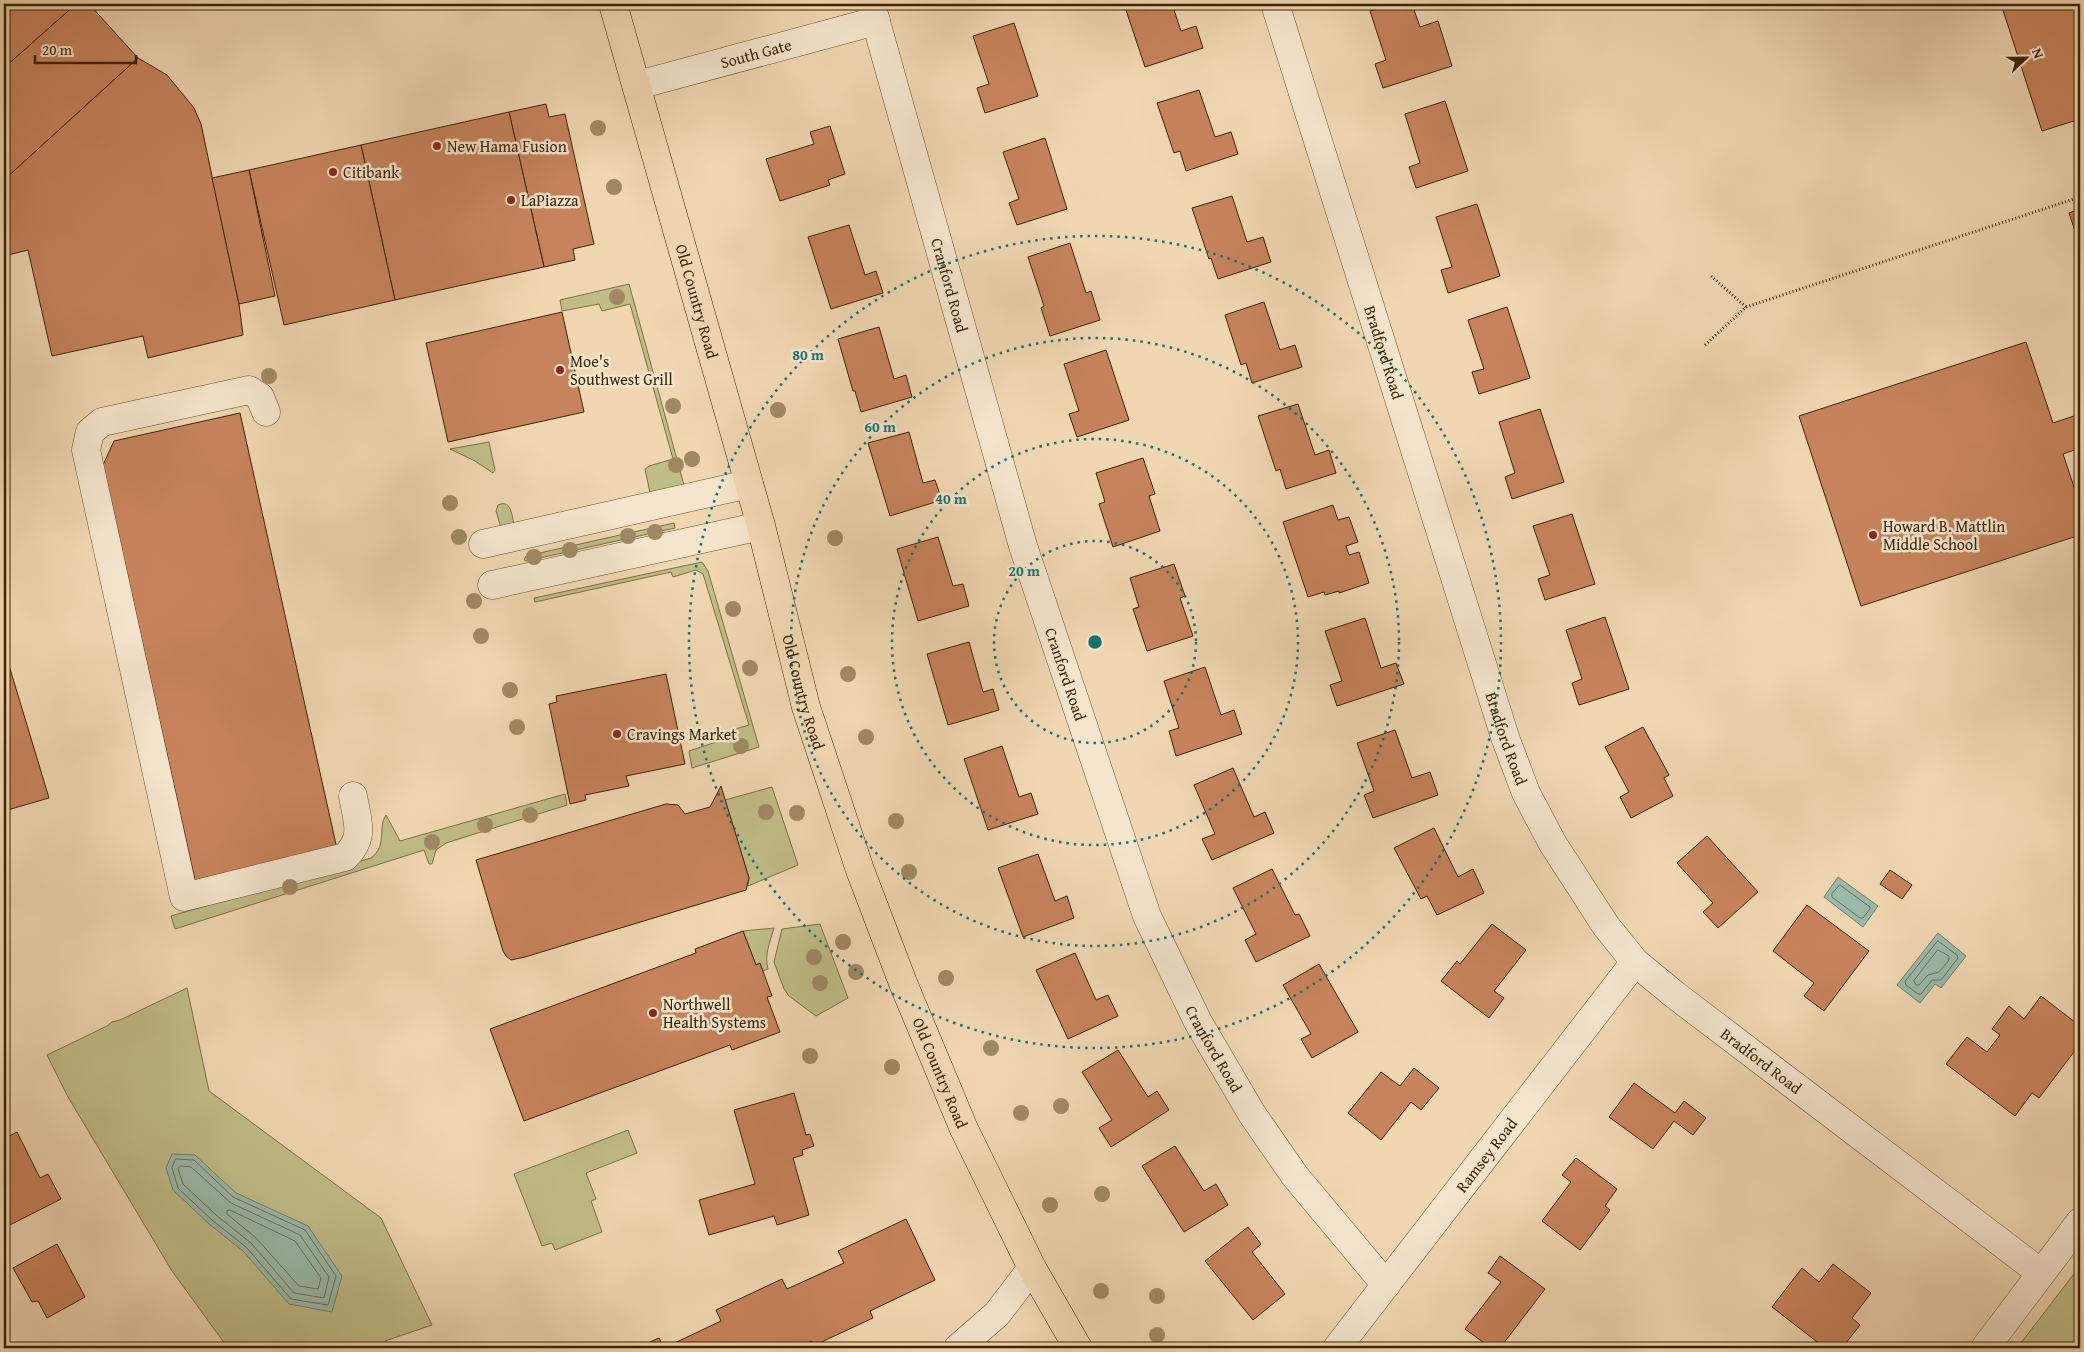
<svg xmlns="http://www.w3.org/2000/svg" width="2084" height="1352" font-family="'Gentium Book Plus',serif">
	<rect width="100%" height="100%" fill="#f0d7b2"/>
	<filter id="stains"><feTurbulence type="fractalNoise" baseFrequency=".004" numOctaves="4"/><feColorMatrix values="0 0 0 0 .2 0 0 0 0 .09 0 0 0 0 .02 0 0 0 .5 -.17"/></filter>
	<radialGradient id="worn" r=".72"><stop offset=".6" stop-color="#630" stop-opacity="0"/><stop offset="1" stop-color="#630" stop-opacity=".3"/></radialGradient>
	<!-- green -->
	<g fill="#c0bd88" stroke="#7e7045">
		<path d="M629,284L684,485L679,489L663,493L664,499L507,535H503L496,511L498,505C513,498 512,520 515,530L651,498L645,469L649,466L673,459L630,304L602,311L599,304L562,311L560,300Z"/>
		<polygon points="489,442 495,470 493,473 475,461 450,449"/>
		<polygon points="674,523 675,528 526,561 524,560 526,556"/>
		<polygon points="702,562 708,571 759,747 692,768 689,751 725,739 725,732 749,725 703,574 696,570 673,577 671,572 535,602 534,598"/>
		<polygon points="772,787 798,865 748,886 749,878 725,800"/>
		<path d="M565,794L567,805L446,843L436,850L432,864H429L424,850L175,929L171,916L371,858C388,845 377,829 386,815L400,841Z"/>
		<polygon points="820,924 848,998 816,1016 789,996 784,989 774,962 782,929"/>
		<path d="M774,928C770,942 764,955 768,969L763,971L760,964L756,965L743,931Z"/>
		<polygon points="187,988 209,1091 381,1218 432,1325 385,1341 387,1348 228,1348 172,1271 68,1097 47,1055 107,1026 112,1022 120,1020"/>
		<polygon points="628,1130 637,1153 586,1173 596,1199 591,1201 602,1232 555,1250 552,1243 542,1246 514,1174"/>
		<polygon points="2080,1266 2080,1348 2017,1348"/>
	</g>
	<!-- water -->
	<g fill="#9abaab" stroke="#747e67">
		<polygon points="1838,877 1878,906 1863,927 1824,897"/>
		<polygon points="1938,933 1966,956 1941,988 1935,984 1920,1003 1897,985"/>
		<polygon points="172,1154 195,1155 236,1193 308,1226 342,1276 332,1312 289,1304 243,1251 209,1224 173,1190 166,1168"/>
	</g>
	<g fill="none" stroke-linecap="round" stroke-linejoin="round">
		<!-- shore -->
		<g stroke="#6a6f56" stroke-width="1">
			<polygon points="1840,885 1870,907 1870,909 1863,918 1860,918 1832,897 1832,894"/>
			<polygon points="1938,941 1957,955 1958,958 1941,980 1932,980 1921,994 1918,994 1906,985 1905,982"/>
			<polygon points="1938,950 1949,956 1949,960 1939,972 1928,975 1919,985 1916,985 1914,981"/>
			<polygon points="176,1159 194,1160 233,1197 305,1230 336,1276 328,1305 291,1299 246,1247 212,1220 178,1188 172,1168"/>
			<polygon points="181,1166 191,1167 231,1203 300,1235 329,1277 324,1298 294,1293 251,1243 216,1215 183,1184 178,1169"/>
			<polygon points="230,1210 295,1241 321,1278 318,1289 299,1286 256,1238 227,1214 227,1211"/>
		</g>
	</g>
	<!-- building -->
	<g fill="#c7835c" stroke="#3b2402">
		<polygon points="4,4 76,4 4,68"/>
		<polygon points="76,4 89,4 138,58 4,180 4,68"/>
		<polygon points="1124,4 1172,4 1181,31 1196,26 1203,48 1145,67"/>
		<polygon points="1391,4 1412,4 1420,27 1438,21 1452,66 1383,88 1375,64 1386,60 1370,11"/>
		<polygon points="2001,4 2080,4 2080,119 2042,131"/>
		<polygon points="1014,23 1038,96 985,113 977,88 989,84 973,36"/>
		<polygon points="138,58 167,75 194,108 201,124 239,304 243,335 148,358 143,336 52,356 28,250 4,256 4,180"/>
		<polygon points="1199,90 1215,137 1231,132 1238,154 1186,171 1180,151 1174,153 1157,103"/>
		<polygon points="1445,101 1468,171 1416,188 1409,167 1420,163 1405,114"/>
		<polygon points="546,104 549,117 565,114 594,244 573,249 575,260 544,267 509,112"/>
		<polygon points="509,112 544,267 395,300 361,145"/>
		<polygon points="830,126 845,174 828,180 830,185 780,201 766,159 814,144 810,132"/>
		<polygon points="1045,138 1067,209 1017,225 1009,203 1019,199 1003,152"/>
		<polygon points="361,145 395,300 284,325 249,170"/>
		<polygon points="249,170 275,296 239,304 212,178"/>
		<polygon points="1232,196 1247,242 1263,237 1271,262 1218,279 1211,258 1209,259 1192,208"/>
		<polygon points="1477,204 1500,276 1448,293 1441,270 1452,267 1436,217"/>
		<polygon points="2080,209 2080,246 2069,213"/>
		<polygon points="849,225 865,275 876,271 883,293 831,309 808,237"/>
		<polygon points="1070,243 1086,293 1091,291 1100,320 1050,336 1041,308 1044,306 1028,257"/>
		<polygon points="1264,302 1280,350 1295,345 1302,367 1252,383 1246,363 1241,365 1225,315"/>
		<polygon points="1507,307 1530,378 1479,394 1472,372 1484,369 1468,320"/>
		<polygon points="562,312 584,412 448,442 426,343"/>
		<polygon points="879,327 894,379 906,375 912,397 861,412 855,391 853,391 838,339"/>
		<polygon points="2026,342 2053,423 2080,414 2080,448 2063,454 2080,505 2080,535 1861,606 1799,416"/>
		<polygon points="1106,350 1129,420 1077,437 1069,414 1079,411 1064,364"/>
		<polygon points="1298,404 1315,455 1329,450 1336,473 1286,489 1280,469 1276,471 1258,416"/>
		<polygon points="1540,409 1564,482 1512,499 1505,477 1515,473 1499,422"/>
		<polygon points="240,413 337,849 195,880 103,465 114,441"/>
		<polygon points="909,432 923,483 935,480 942,500 890,516 868,443"/>
		<polygon points="1143,458 1155,494 1149,496 1160,531 1113,547 1099,504 1105,502 1096,473"/>
		<polygon points="1333,505 1338,520 1349,517 1358,542 1346,546 1349,555 1359,552 1369,583 1339,593 1339,591 1325,595 1324,592 1308,597 1283,522"/>
		<polygon points="1572,514 1595,584 1545,600 1538,579 1550,575 1533,526"/>
		<polygon points="938,537 953,586 963,584 969,606 918,621 897,549"/>
		<polygon points="1174,564 1185,596 1180,598 1193,636 1147,651 1133,609 1139,607 1130,578"/>
		<polygon points="1605,617 1629,689 1579,705 1572,683 1582,679 1566,630"/>
		<polygon points="1365,618 1381,668 1396,663 1404,684 1337,706 1330,685 1342,681 1325,631"/>
		<polygon points="969,642 983,692 993,689 999,710 948,725 927,654"/>
		<polygon points="4,649 49,798 4,811"/>
		<polygon points="1205,667 1221,715 1234,710 1242,734 1176,756 1169,731 1179,728 1164,681"/>
		<polygon points="666,674 685,764 626,776 629,786 585,795 586,800 570,804 549,704 557,702 556,696"/>
		<polygon points="1643,727 1669,775 1664,778 1673,796 1631,818 1620,797 1629,792 1605,747"/>
		<polygon points="1395,730 1412,778 1430,772 1438,795 1373,818 1364,795 1374,791 1357,743"/>
		<polygon points="1002,746 1019,797 1031,793 1038,814 988,830 964,759"/>
		<polygon points="1233,768 1254,817 1265,812 1274,833 1212,860 1202,839 1215,834 1194,785"/>
		<polygon points="721,786 749,878 746,890 525,957 511,960 506,956 503,951 476,860 666,804 678,805 685,814 710,807"/>
		<polygon points="1434,828 1458,877 1473,869 1484,893 1437,915 1427,896 1421,899 1394,848"/>
		<polygon points="1707,836 1758,892 1718,928 1703,912 1713,903 1677,863"/>
		<polygon points="1038,854 1055,901 1067,896 1074,918 1023,937 998,868"/>
		<polygon points="1272,869 1295,915 1299,914 1310,936 1256,962 1245,940 1256,934 1233,888"/>
		<polygon points="1890,870 1912,885 1902,899 1880,884"/>
		<polygon points="1807,905 1869,951 1824,1011 1804,996 1814,983 1773,951"/>
		<polygon points="1492,924 1526,950 1494,991 1504,998 1489,1018 1441,981 1457,961 1460,964"/>
		<polygon points="743,931 756,965 760,963 772,996 767,997 780,1032 732,1050 730,1045 524,1121 490,1029 696,953 695,949"/>
		<polygon points="1075,953 1096,1000 1108,995 1118,1016 1068,1039 1036,970"/>
		<polygon points="1319,964 1358,1032 1312,1058 1301,1039 1311,1034 1283,985"/>
		<polygon points="2041,996 2080,1026 2080,1044 2039,1098 2032,1093 2015,1116 1946,1064 1967,1037 1987,1052 2000,1035 1992,1029 2009,1006 2024,1019"/>
		<polygon points="1118,1050 1148,1097 1157,1091 1169,1110 1111,1147 1099,1128 1112,1120 1082,1072"/>
		<polygon points="1414,1068 1439,1088 1421,1110 1411,1102 1381,1140 1348,1113 1381,1072 1400,1086"/>
		<polygon points="1634,1083 1675,1113 1684,1101 1706,1118 1693,1135 1674,1121 1653,1149 1609,1117"/>
		<polygon points="794,1093 806,1135 810,1134 814,1146 802,1150 803,1155 793,1158 809,1215 777,1225 774,1216 709,1235 699,1200 755,1184 734,1110"/>
		<polygon points="17,1132 40,1178 48,1174 61,1199 4,1228 4,1139"/>
		<polygon points="1175,1146 1204,1191 1216,1184 1228,1205 1184,1232 1142,1166"/>
		<polygon points="1576,1158 1617,1189 1605,1206 1610,1210 1580,1250 1542,1221 1571,1182 1562,1175"/>
		<polygon points="906,1219 935,1280 870,1311 873,1318 815,1345 812,1341 796,1348 636,1348 659,1338 664,1348 721,1321 716,1310 782,1279 787,1289 844,1263 838,1251"/>
		<polygon points="1248,1227 1261,1244 1252,1252 1285,1294 1253,1320 1205,1261"/>
		<polygon points="57,1244 85,1297 47,1318 38,1301 32,1302 13,1268"/>
		<polygon points="1500,1256 1545,1289 1500,1348 1491,1348 1465,1329 1501,1282 1488,1273"/>
		<polygon points="1833,1264 1871,1293 1852,1318 1860,1325 1842,1348 1825,1348 1772,1307 1802,1268 1819,1282"/>
	</g>
	<g fill="none" stroke-linecap="round" stroke-linejoin="round">
		<!-- minor casing -->
		<g stroke="#68512e" stroke-width="29">
			<g id="minor">
				<path id="s1" d="M871,4L1023,546L1147,916L1198,1022L1252,1114L1295,1176L1386,1285"/>
				<path id="s2" d="M1275,4L1505,737L1526,793L1553,844L1606,926L1635,962L1675,995L2041,1273"/>
				<path id="s3" d="M638,85L876,21"/>
				<path d="M266,412L260,397L249,390L102,422L90,432L86,450L184,897L345,857C366,837 357,821 353,796"/>
				<polyline points="483,544 749,484"/>
				<polyline points="492,585 761,526"/>
				<polyline points="958,1348 997,1314 1032,1268"/>
				<path id="s4" d="M1337,1348L1635,962"/>
				<polyline points="1985,1348 2080,1222"/>
			</g>
		</g>
		<!-- major casing -->
		<g stroke="#3b2402" stroke-width="29">
			<g id="major">
				<path id="s5" d="M613,4L761,526L806,707L860,870L903,983L964,1129L1032,1268L1078,1348"/>
			</g>
		</g>
		<!-- path -->
		<g stroke="#3b2402" stroke-width="3" stroke-dasharray="1 2.5" stroke-linecap="butt">
			<polyline points="1746,307 2080,197"/>
			<polyline points="1705,345 1746,307 1710,275"/>
		</g>
		<!-- minor -->
		<use href="#minor" stroke="#f5e5cd" stroke-width="28"/>
		<!-- major -->
		<use href="#major" stroke="#f0d7b2" stroke-width="28"/>
	</g>
	<!-- trees -->
	<g fill="#9f8964">
		<circle cx="598" cy="128" r="8"/>
		<circle cx="614" cy="187" r="8"/>
		<circle cx="617" cy="297" r="8"/>
		<circle cx="269" cy="376" r="8"/>
		<circle cx="673" cy="406" r="8"/>
		<circle cx="778" cy="410" r="8"/>
		<circle cx="692" cy="459" r="8"/>
		<circle cx="676" cy="465" r="8"/>
		<circle cx="450" cy="503" r="8"/>
		<circle cx="655" cy="532" r="8"/>
		<circle cx="628" cy="536" r="8"/>
		<circle cx="459" cy="537" r="8"/>
		<circle cx="835" cy="538" r="8"/>
		<circle cx="570" cy="550" r="8"/>
		<circle cx="534" cy="557" r="8"/>
		<circle cx="474" cy="601" r="8"/>
		<circle cx="733" cy="609" r="8"/>
		<circle cx="481" cy="636" r="8"/>
		<circle cx="750" cy="668" r="8"/>
		<circle cx="848" cy="674" r="8"/>
		<circle cx="510" cy="690" r="8"/>
		<circle cx="517" cy="727" r="8"/>
		<circle cx="866" cy="737" r="8"/>
		<circle cx="741" cy="746" r="8"/>
		<circle cx="766" cy="812" r="8"/>
		<circle cx="797" cy="813" r="8"/>
		<circle cx="530" cy="815" r="8"/>
		<circle cx="896" cy="821" r="8"/>
		<circle cx="485" cy="825" r="8"/>
		<circle cx="432" cy="842" r="8"/>
		<circle cx="909" cy="872" r="8"/>
		<circle cx="290" cy="887" r="8"/>
		<circle cx="843" cy="942" r="8"/>
		<circle cx="814" cy="957" r="8"/>
		<circle cx="856" cy="972" r="8"/>
		<circle cx="946" cy="978" r="8"/>
		<circle cx="820" cy="983" r="8"/>
		<circle cx="991" cy="1048" r="8"/>
		<circle cx="810" cy="1056" r="8"/>
		<circle cx="892" cy="1067" r="8"/>
		<circle cx="1061" cy="1106" r="8"/>
		<circle cx="1021" cy="1113" r="8"/>
		<circle cx="1102" cy="1194" r="8"/>
		<circle cx="1050" cy="1205" r="8"/>
		<circle cx="1101" cy="1291" r="8"/>
		<circle cx="1157" cy="1296" r="8"/>
		<circle cx="1157" cy="1335" r="8"/>
	</g>
	<!-- distance rings -->
	<g fill="none" stroke="#0f766e" stroke-width="2.5" stroke-dasharray="2.5 5">
		<circle cx="1095" cy="642" r="101"/>
		<circle cx="1095" cy="642" r="203"/>
		<circle cx="1095" cy="642" r="304"/>
		<circle cx="1095" cy="642" r="406"/>
	</g>
	<!-- markers -->
	<g fill="#8f2418" stroke="#f5e5cd" stroke-width="2">
		<circle cx="437" cy="146" r="5"/>
		<circle cx="333" cy="172" r="5"/>
		<circle cx="511" cy="200" r="5"/>
		<circle cx="560" cy="370" r="5"/>
		<circle cx="1873" cy="535" r="5"/>
		<circle cx="617" cy="734" r="5"/>
		<circle cx="653" cy="1013" r="5"/>
	</g>
	<g text-anchor="middle" dominant-baseline="central" stroke-width="5" stroke-linejoin="round" paint-order="stroke">
		<!-- street labels -->
		<g font-size="16" fill="#3b2402" stroke="#f5e5cd">
			<text stroke="none"><textPath href="#s3" startOffset="122">South Gate</textPath></text>
			<text stroke="none"><textPath href="#s1" startOffset="292">Cranford Road</textPath></text>
			<text stroke="none"><textPath href="#s5" startOffset="309">Old Country Road</textPath></text>
			<text stroke="none"><textPath href="#s2" startOffset="365">Bradford Road</textPath></text>
			<text stroke="none"><textPath href="#s1" startOffset="698">Cranford Road</textPath></text>
			<text stroke="none"><textPath href="#s5" startOffset="714">Old Country Road</textPath></text>
			<text stroke="none"><textPath href="#s2" startOffset="770">Bradford Road</textPath></text>
			<text stroke="none"><textPath href="#s1" startOffset="1102">Cranford Road</textPath></text>
			<text stroke="none"><textPath href="#s2" startOffset="1190">Bradford Road</textPath></text>
			<text stroke="none"><textPath href="#s5" startOffset="1119">Old Country Road</textPath></text>
			<text stroke="none"><textPath href="#s4" startOffset="244">Ramsey Road</textPath></text>
		</g>
		<!-- poi labels -->
		<g font-size="16" fill="#3b2402" stroke="#f5e5cd" text-anchor="start">
			<text x="447" y="146">New Hama Fusion</text>
			<text x="343" y="172">Citibank</text>
			<text x="521" y="200">LaPiazza</text>
			<text x="570" y="361">Moe's<tspan x="570" dy="18">Southwest Grill</tspan></text>
			<text x="1883" y="526">Howard B. Mattlin<tspan x="1883" dy="18">Middle School</tspan></text>
			<text x="627" y="734">Cravings Market</text>
			<text x="663" y="1004">Northwell<tspan x="663" dy="18">Health Systems</tspan></text>
		</g>
	</g>
	<circle cx="1095" cy="642" r="8" fill="#0f766e" stroke="#f5e5cd" stroke-width="2.5"/>
	<g font-size="15" text-anchor="middle" font-weight="bold" fill="#0f766e" stroke="#f5e5cd" stroke-width="5" stroke-linejoin="round" paint-order="stroke">
		<text x="808" y="360">80 m</text>
		<text x="880" y="432">60 m</text>
		<text x="951" y="504">40 m</text>
		<text x="1024" y="576">20 m</text>
	</g>
	<!-- margin -->
	<rect width="2084" height="1352" fill="none" stroke="#f0d7b2" stroke-width="20"/>
	<rect x="5" y="5" width="2074" height="1342" fill="none" stroke="#3b2402" stroke-width="2.5"/>
	<rect x="10" y="10" width="2064" height="1332" fill="none" stroke="#3b2402"/>
	<!-- north arrow -->
	<g transform="translate(2026 58) rotate(68)" stroke="#f5e5cd" stroke-width="4" paint-order="stroke">
	<path d="M0-4L9 19L0 12L-9 19Z" fill="#3b2402"/>
	<text y="-8" font-size="14" font-weight="bold" text-anchor="middle" fill="#3b2402">N</text>
	</g>
	<!-- scale -->
	<path d="M35 55v8h101v-8" fill="none" stroke="#3b2402" stroke-width="2.5"/>
	<text x="42" y="55" font-size="15" fill="#3b2402" stroke="#f5e5cd" stroke-width="4" paint-order="stroke">20 m</text>
	<rect width="100%" height="100%" filter="url(#stains)"/>
	<rect width="100%" height="100%" fill="url(#worn)"/>
</svg>
